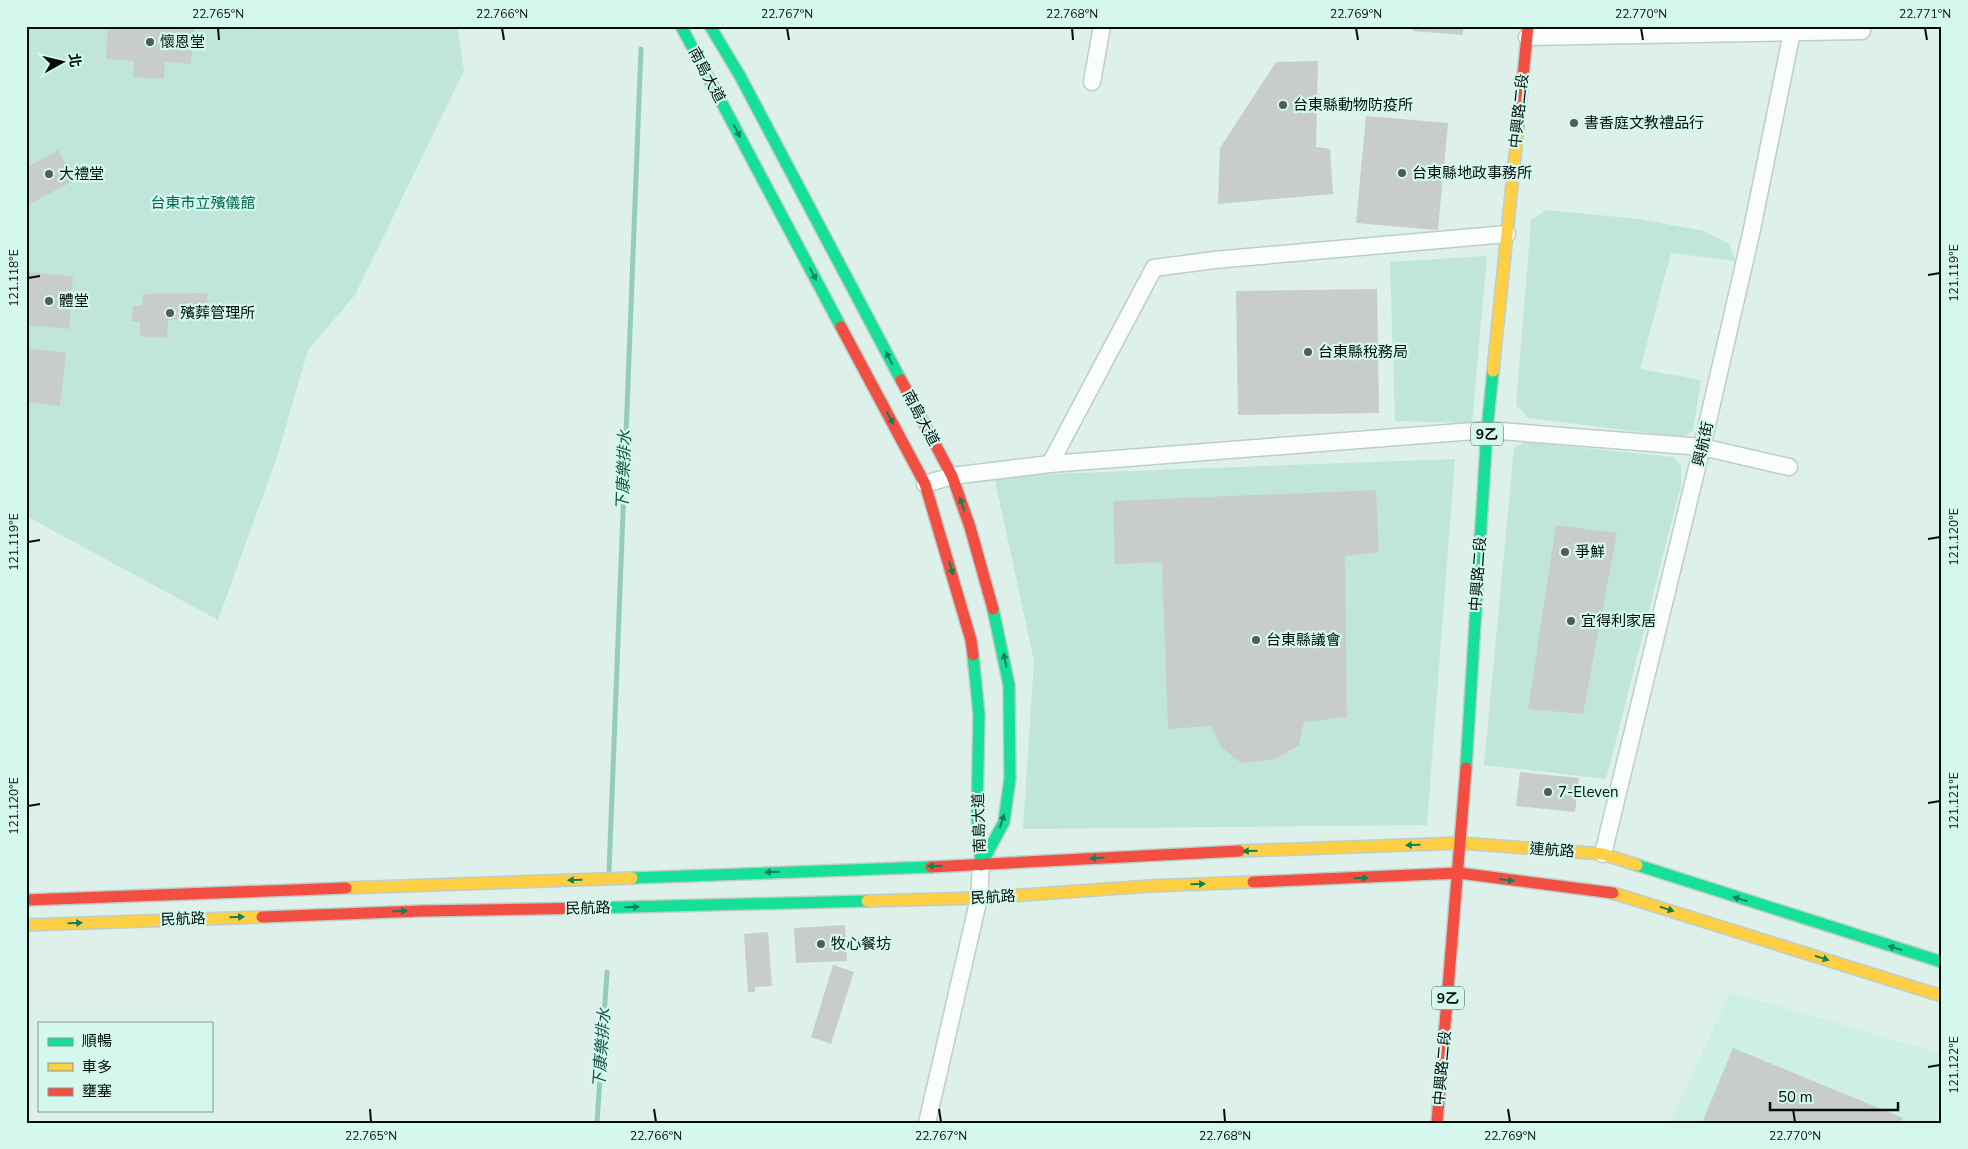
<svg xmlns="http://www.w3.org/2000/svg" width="1968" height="1149" font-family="'Nunito Sans','Noto Sans TC',sans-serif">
	<rect width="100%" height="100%" fill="#ddf0ea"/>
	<!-- built -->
	<polygon fill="#ceefe6" points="1730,992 1942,1054 1942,1106 1935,1123 1670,1123"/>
	<!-- green -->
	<g fill="#c0e6db">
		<polygon points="26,26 457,26 464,71 355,295 308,350 277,457 218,620 26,516"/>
		<polygon points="1546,210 1639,219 1704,231 1729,244 1736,261 1671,253 1640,369 1701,380 1693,431 1682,437 1528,418 1516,405 1531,220"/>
		<polygon points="1487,256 1472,423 1395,421 1390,262"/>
		<polygon points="1525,442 1673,457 1681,466 1681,485 1606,779 1484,765 1514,448"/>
		<polygon points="1455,459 1427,825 1023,829 1034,661 994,476"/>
	</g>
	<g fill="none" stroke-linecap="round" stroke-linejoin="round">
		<!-- stream -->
		<g stroke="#96ccbe" stroke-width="5">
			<polyline points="609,872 641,49"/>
			<polyline points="597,1123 607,972"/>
		</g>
	</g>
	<!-- building -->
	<g fill="#c8cccd">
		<polygon points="108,26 194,26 191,64 165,62 164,79 133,77 134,61 106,59"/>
		<polygon points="1413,26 1463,26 1463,35 1413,31"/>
		<polygon points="1318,61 1316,147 1330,149 1333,194 1218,204 1220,148 1276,62"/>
		<polygon points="1366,116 1448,123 1438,230 1356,223"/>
		<polygon points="58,150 75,180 26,206 26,168"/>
		<polygon points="26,272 73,276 69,329 26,325"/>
		<polygon points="1377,289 1379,413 1238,415 1236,291"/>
		<polygon points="207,293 209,319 168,320 167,338 140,336 140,322 131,321 133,306 142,306 143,294"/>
		<polygon points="26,348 66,353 60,406 26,402"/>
		<polygon points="1376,490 1379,552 1345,556 1347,717 1304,722 1299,745 1275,759 1241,763 1221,747 1211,726 1168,729 1162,562 1115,564 1113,501"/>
		<polygon points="1556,525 1617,533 1583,714 1528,709"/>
		<polygon points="1520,772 1579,778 1575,812 1516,806"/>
		<polygon points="845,925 847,961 796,963 794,928"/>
		<polygon points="768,932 772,986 755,987 755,992 748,992 744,934"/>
		<polygon points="833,965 854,972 831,1044 811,1037"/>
		<polygon points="1733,1048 1903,1118 1901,1123 1702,1123"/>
	</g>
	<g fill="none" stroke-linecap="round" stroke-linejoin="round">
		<!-- street casing -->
		<g stroke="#becdc8" stroke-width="19">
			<g id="street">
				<polyline points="1527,37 1862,31"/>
				<polyline points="1092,82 1102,26"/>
				<polyline points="1050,464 1154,268 1214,260 1507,234"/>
				<polyline points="925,484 952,476 1050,464 1487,430 1702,447 1789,467"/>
				<polyline points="1603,854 1702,447 1751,234 1792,32"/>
				<polyline points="927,1123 979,898 981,865"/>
			</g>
		</g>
		<!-- fast casing -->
		<g stroke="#becdc8" stroke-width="14">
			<g id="fast">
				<polyline points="681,26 841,327"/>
				<polyline points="710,26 740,76 901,380"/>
				<polyline points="973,655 979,715 977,816 981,865"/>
				<polyline points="1466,768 1487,430 1493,371"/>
				<polyline points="981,865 1004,822 1010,778 1009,685 993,609"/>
				<polyline points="1637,865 1942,962"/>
				<polyline points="632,878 931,867"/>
				<polyline points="591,908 867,901"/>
			</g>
		</g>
		<!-- slow casing -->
		<g stroke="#becdc8" stroke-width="14">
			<g id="slow">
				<polyline points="1493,371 1518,126"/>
				<polyline points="1239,851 1461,843 1603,854 1637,865"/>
				<polyline points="346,888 632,878"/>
				<polyline points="1613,893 1942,996"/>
				<polyline points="867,901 979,898 1150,886 1253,882"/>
				<polyline points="26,925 262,917"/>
			</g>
		</g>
		<!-- jam casing -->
		<g stroke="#becdc8" stroke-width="14">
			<g id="jam">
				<polyline points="1518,126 1528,26"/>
				<polyline points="841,327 925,484 971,640 973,655"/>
				<polyline points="901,380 952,476 970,527 993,609"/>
				<polyline points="931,867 1239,851"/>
				<polyline points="1253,882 1459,873 1613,893"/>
				<polyline points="26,900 346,888"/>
				<polyline points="262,917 421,911 591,908"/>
				<polyline points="1437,1123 1466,768"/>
			</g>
		</g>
		<!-- street -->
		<use href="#street" stroke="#fafdfc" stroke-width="16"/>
		<!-- fast -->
		<use href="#fast" stroke="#16e098" stroke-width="11"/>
		<!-- slow -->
		<use href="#slow" stroke="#ffcf43" stroke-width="11"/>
		<!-- jam -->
		<use href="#jam" stroke="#f24e42" stroke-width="11"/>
	</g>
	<!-- one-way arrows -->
	<defs><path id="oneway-solid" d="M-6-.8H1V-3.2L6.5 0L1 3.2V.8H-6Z" transform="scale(1.25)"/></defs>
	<g fill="#0d8259">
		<use href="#oneway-solid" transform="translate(737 131) rotate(62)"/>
		<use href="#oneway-solid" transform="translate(813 274) rotate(62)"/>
		<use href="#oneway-solid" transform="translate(889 358) rotate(-118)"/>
		<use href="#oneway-solid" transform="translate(890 418) rotate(62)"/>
		<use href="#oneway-solid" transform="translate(962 504) rotate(-110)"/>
		<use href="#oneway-solid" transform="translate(951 568) rotate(74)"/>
		<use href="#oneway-solid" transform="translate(1005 660) rotate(-101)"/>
		<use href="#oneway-solid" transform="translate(1002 821) rotate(-72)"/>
		<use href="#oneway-solid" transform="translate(1413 845) rotate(178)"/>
		<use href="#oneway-solid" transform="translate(1250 851) rotate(178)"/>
		<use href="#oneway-solid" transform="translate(1097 858) rotate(177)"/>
		<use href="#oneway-solid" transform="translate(935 866) rotate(178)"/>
		<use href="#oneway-solid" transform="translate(772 872) rotate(178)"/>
		<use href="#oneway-solid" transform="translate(1361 878) rotate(-2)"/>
		<use href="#oneway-solid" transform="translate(575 880) rotate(178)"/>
		<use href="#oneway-solid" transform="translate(1507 880) rotate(7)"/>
		<use href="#oneway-solid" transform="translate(1198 884) rotate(-2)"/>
		<use href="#oneway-solid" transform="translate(1740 899) rotate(-162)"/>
		<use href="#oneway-solid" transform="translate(632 907) rotate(-2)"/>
		<use href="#oneway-solid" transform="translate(1667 909) rotate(18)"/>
		<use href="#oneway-solid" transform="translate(400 911) rotate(-2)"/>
		<use href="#oneway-solid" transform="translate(237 917) rotate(-2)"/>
		<use href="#oneway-solid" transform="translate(75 923) rotate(-2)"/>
		<use href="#oneway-solid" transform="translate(1895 948) rotate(-163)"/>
		<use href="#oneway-solid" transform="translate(1822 958) rotate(18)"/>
	</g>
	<!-- ticks -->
	<path fill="none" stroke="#030e0b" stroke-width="2" d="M218,28L219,40M502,28L504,40M787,28L789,40M1072,28L1073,40M1356,28L1358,40M1641,28L1643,40M1925,28L1927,40M1928,275L1940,273M28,278L40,276M1928,539L1940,537M28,542L40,540M1928,803L1940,801M28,806L40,804M1928,1067L1940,1065M370,1109L371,1122M654,1109L656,1122M939,1109L941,1122M1224,1109L1225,1122M1508,1109L1510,1122M1793,1109L1795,1122"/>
	<!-- markers -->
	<g fill="#4f5d59" stroke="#d5f8ee" stroke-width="2">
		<circle cx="150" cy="42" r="5"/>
		<circle cx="1283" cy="105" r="5"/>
		<circle cx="1574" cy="123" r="5"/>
		<circle cx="1402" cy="173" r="5"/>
		<circle cx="49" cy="174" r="5"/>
		<circle cx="49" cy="301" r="5"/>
		<circle cx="170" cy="313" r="5"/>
		<circle cx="1308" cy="352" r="5"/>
		<circle cx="1565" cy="552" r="5"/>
		<circle cx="1571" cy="621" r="5"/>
		<circle cx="1256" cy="640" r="5"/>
		<circle cx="1548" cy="792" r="5"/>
		<circle cx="821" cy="944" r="5"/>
	</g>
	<g text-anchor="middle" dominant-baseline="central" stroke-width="4.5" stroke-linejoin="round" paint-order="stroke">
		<!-- shield labels -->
		<g fill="#d5f8ee" stroke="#42544f" stroke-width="1">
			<rect x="1471" y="422.5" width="32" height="23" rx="4"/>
			<rect x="1432" y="986.5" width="32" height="23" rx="4"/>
		</g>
		<g font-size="14" font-weight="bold" fill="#030e0b">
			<text x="1487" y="434">9乙</text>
			<text x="1448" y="998">9乙</text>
		</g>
		<!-- poi labels -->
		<g font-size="15" fill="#030e0b" stroke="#d5f8ee" text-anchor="start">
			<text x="160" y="42">懷恩堂</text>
			<text x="1293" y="105">台東縣動物防疫所</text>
			<text x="1584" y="123">書香庭文教禮品行</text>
			<text x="1412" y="173">台東縣地政事務所</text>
			<text x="59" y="174">大禮堂</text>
			<text x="59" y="301">體堂</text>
			<text x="180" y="313">殯葬管理所</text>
			<text x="1318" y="352">台東縣稅務局</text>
			<text x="1575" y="552">爭鮮</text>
			<text x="1581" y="621">宜得利家居</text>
			<text x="1266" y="640">台東縣議會</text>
			<text x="1558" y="792">7-Eleven</text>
			<text x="831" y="944">牧心餐坊</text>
		</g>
		<!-- street labels -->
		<g font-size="15" fill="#030e0b" stroke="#d5f8ee">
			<text transform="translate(707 75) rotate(62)">南島大道</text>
			<text transform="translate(1519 111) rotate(-84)">中興路二段</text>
			<text transform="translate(921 418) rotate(62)">南島大道</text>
			<text transform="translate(1703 444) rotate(-77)">興航街</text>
			<text transform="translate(1478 574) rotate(-86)">中興路二段</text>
			<text transform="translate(979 823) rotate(-92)">南島大道</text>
			<text transform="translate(1552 850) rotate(4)">連航路</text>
			<text transform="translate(993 897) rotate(-3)">民航路</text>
			<text transform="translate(588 908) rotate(-1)">民航路</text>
			<text transform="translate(183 919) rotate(-2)">民航路</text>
			<text transform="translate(1442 1068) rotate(-85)">中興路二段</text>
		</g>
		<!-- park labels -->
		<g font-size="15" fill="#076656" stroke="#d5f8ee">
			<text x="203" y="203">台東市立殯儀館</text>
		</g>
		<!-- water labels -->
		<g font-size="16" font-style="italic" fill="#134e42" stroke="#d5f8ee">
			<text transform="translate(624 470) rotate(-88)">下康樂排水</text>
			<text transform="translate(602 1048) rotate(-86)">下康樂排水</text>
		</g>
	</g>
	<!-- border -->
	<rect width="1968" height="1149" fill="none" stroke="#d5f8ee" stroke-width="55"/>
	<!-- legend -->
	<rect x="38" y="1022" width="175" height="90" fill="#d5f8ee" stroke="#819a93"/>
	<rect x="48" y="1038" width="25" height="8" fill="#16e098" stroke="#819a93"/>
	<text x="82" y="1046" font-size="15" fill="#030e0b">順暢</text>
	<rect x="48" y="1063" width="25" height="8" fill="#ffcf43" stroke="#819a93"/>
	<text x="82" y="1072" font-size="15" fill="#030e0b">車多</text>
	<rect x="48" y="1088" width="25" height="8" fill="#f24e42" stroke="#819a93"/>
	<text x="82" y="1096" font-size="15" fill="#030e0b">壅塞</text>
	<!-- north arrow -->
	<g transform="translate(62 62) rotate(82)" stroke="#d5f8ee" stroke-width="4" paint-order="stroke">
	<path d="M0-4L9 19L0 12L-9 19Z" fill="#030e0b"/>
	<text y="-8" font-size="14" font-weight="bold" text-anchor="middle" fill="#030e0b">北</text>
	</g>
	<!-- scale -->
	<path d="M1770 1102v8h128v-8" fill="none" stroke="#030e0b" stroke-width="2.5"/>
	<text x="1778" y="1102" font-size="15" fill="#030e0b" stroke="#d5f8ee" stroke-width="4" paint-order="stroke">50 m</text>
	<rect x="28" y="28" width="1912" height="1094" fill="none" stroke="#030e0b" stroke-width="2"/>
	<g font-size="12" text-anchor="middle" fill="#030e0b">
		<text x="218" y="18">22.765°N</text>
		<text x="502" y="18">22.766°N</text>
		<text x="787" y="18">22.767°N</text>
		<text x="1072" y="18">22.768°N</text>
		<text x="1356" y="18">22.769°N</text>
		<text x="1641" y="18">22.770°N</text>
		<text x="1925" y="18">22.771°N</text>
		<text transform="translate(1954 273) rotate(-90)" y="4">121.119°E</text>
		<text transform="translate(14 278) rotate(-90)" y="4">121.118°E</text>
		<text transform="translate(1954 537) rotate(-90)" y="4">121.120°E</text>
		<text transform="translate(14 542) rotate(-90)" y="4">121.119°E</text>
		<text transform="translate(1954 801) rotate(-90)" y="4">121.121°E</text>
		<text transform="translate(14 806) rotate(-90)" y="4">121.120°E</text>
		<text transform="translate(1954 1065) rotate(-90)" y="4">121.122°E</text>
		<text x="371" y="1140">22.765°N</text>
		<text x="656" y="1140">22.766°N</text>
		<text x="941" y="1140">22.767°N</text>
		<text x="1225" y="1140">22.768°N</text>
		<text x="1510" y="1140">22.769°N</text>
		<text x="1795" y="1140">22.770°N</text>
	</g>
</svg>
